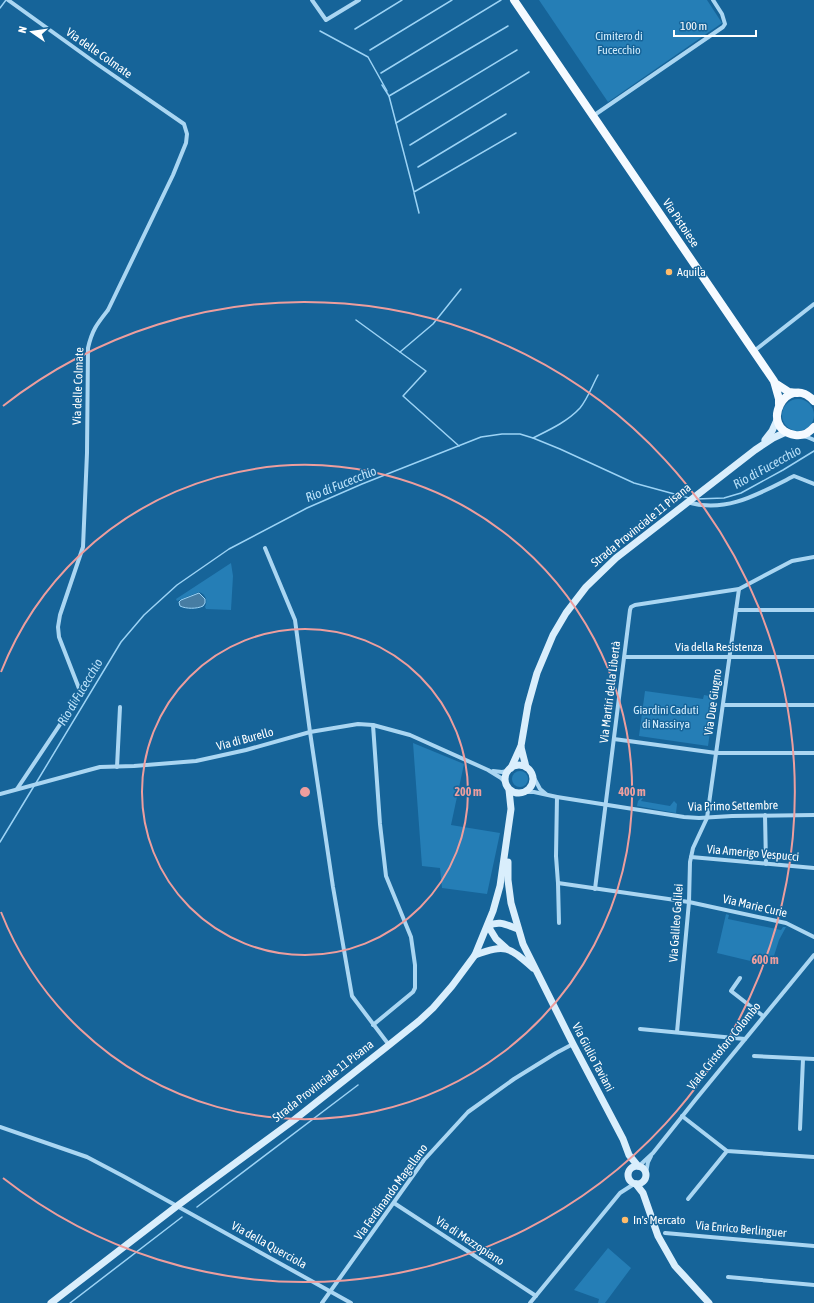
<svg xmlns="http://www.w3.org/2000/svg" width="814" height="1303" font-family="'Asap Condensed',sans-serif">
	<rect width="100%" height="100%" fill="#166499"/>
	<!-- green -->
	<g fill="#257eb6">
		<polygon points="539,0 707,0 722,23 608,102"/>
		<circle cx="798" cy="415" r="16"/>
		<path d="M231,563L233,576L231,610L206,609L205,607C208,601 206,594 199,592L177,601L176,599Z"/>
		<polygon points="645,691 703,699 704,695 715,697 708,746 639,736"/>
		<polygon points="413,743 464,764 451,825 500,833 487,894 442,888 440,868 422,866"/>
		<circle cx="520" cy="779" r="8"/>
		<polygon points="641,798 643,798 641,801 670,806 674,801 677,804 676,813 637,806 638,801"/>
		<polygon points="726,914 729,915 728,919 781,930 783,927 786,927 779,940 772,962 763,960 763,964 717,953"/>
		<polygon points="608,1248 631,1268 605,1303 598,1303 599,1299 574,1290"/>
	</g>
	<!-- water -->
	<path fill="#477da3" stroke="#9cd3f5" d="M199,593L205,599V603L203,606C197,609 186,609 180,606L179,602L181,600Z"/>
	<g fill="none" stroke-linecap="round" stroke-linejoin="round">
		<!-- stream -->
		<g stroke="#9cd3f5" stroke-width="1.5">
			<polyline points="0,8 6,0"/>
			<polyline points="355,29 402,0"/>
			<polyline points="320,31 368,57 387,91"/>
			<polyline points="370,50 452,0"/>
			<polyline points="381,73 501,0"/>
			<polyline points="382,85 389,96 414,192 516,133"/>
			<polyline points="389,96 508,26"/>
			<polyline points="396,123 517,50"/>
			<polyline points="410,145 529,72"/>
			<polyline points="418,167 506,114"/>
			<polyline points="414,193 419,213"/>
			<polyline points="356,320 426,371 403,396 459,446"/>
			<polyline points="400,352 433,324 461,289"/>
			<path d="M533,438C549,430 567,422 580,408C588,398 592,386 598,375"/>
			<polyline points="696,499 724,498 741,493 783,470 814,451"/>
			<polyline points="36,783 121,642 144,615 177,585 229,549 307,508 362,484 481,437 502,434 520,434 533,438 560,449 634,483 689,498"/>
			<polyline points="0,842 34,786"/>
			<polyline points="197,1207 358,1085"/>
			<polyline points="70,1303 182,1217"/>
		</g>
		<!-- minor -->
		<g stroke="#aad6f2" stroke-width="4">
			<path d="M8,0L97,64L184,124L187,134L186,143L173,175L108,310C97,324 92,330 88,348L87,453L83,547L60,615L58,627L59,637L80,691L73,705L17,789"/>
			<polyline points="312,0 326,20 359,0"/>
			<polyline points="593,116 723,27 725,24 722,14 713,0"/>
			<polyline points="754,351 814,304"/>
			<polyline points="802,436 807,437 814,440"/>
			<path d="M687,502C727,514 760,493 794,476L814,484"/>
			<polyline points="265,548 295,620 310,732 333,887 352,996 389,1045"/>
			<polyline points="736,610 814,610"/>
			<polyline points="625,657 814,657"/>
			<polyline points="723,705 814,705"/>
			<polyline points="373,725 380,824 386,876 411,937 415,965 415,988 413,992 373,1025"/>
			<polyline points="614,739 716,753 814,753"/>
			<polyline points="117,767 120,707"/>
			<polyline points="493,771 502,772 507,771"/>
			<polyline points="532,774 540,789 546,794"/>
			<polyline points="526,792 534,792 557,797 684,817 699,818 732,816 814,815"/>
			<polyline points="0,794 100,767 134,766 196,761 246,750 310,732 358,724 373,725 410,735 488,770 501,778 505,782"/>
			<polyline points="557,797 556,856 558,883 559,923"/>
			<polyline points="765,815 766,864"/>
			<polyline points="691,857 814,868"/>
			<polyline points="558,883 689,902 786,923 814,937"/>
			<polyline points="595,889 630,610 631,607 635,605 739,589 792,561 814,557"/>
			<polyline points="740,978 731,991 763,1016"/>
			<polyline points="640,1029 745,1039"/>
			<polyline points="677,1032 689,902 690,862 693,848 707,818 739,589"/>
			<polyline points="754,1056 814,1059"/>
			<polyline points="682,1116 727,1151 814,1157"/>
			<polyline points="0,1127 87,1157 123,1176 351,1303"/>
			<polyline points="800,1129 803,1059"/>
			<polyline points="639,1166 653,1153 696,1099 814,955"/>
			<polyline points="646,1173 648,1162 651,1156"/>
			<polyline points="688,1199 727,1151"/>
			<polyline points="394,1203 536,1296"/>
			<polyline points="665,1233 814,1246"/>
			<polyline points="728,1277 814,1285"/>
			<polyline points="322,1303 424,1160 468,1112 514,1079 556,1053 573,1044"/>
			<polyline points="530,1303 620,1193 634,1184"/>
		</g>
		<!-- secondary -->
		<g stroke="#d9eefc" stroke-width="7">
			<polyline points="765,440 772,431 777,420"/>
			<polyline points="521,747 526,767"/>
			<circle cx="519" cy="779" r="14"/>
			<polyline points="511,768 521,746 528,705 537,673 553,635 566,613 586,587 616,558 755,450 773,438 786,432"/>
			<polyline points="508,862 508,880 511,903 523,944 573,1044 623,1139 629,1155 638,1166"/>
			<path d="M488,926C500,920 506,925 518,929"/>
			<polyline points="488,926 496,939 506,948"/>
			<path d="M475,955C506,944 508,946 533,968"/>
			<circle cx="637" cy="1175" r="9"/>
			<polyline points="636,1184 643,1193 658,1236 675,1266 709,1303"/>
			<polyline points="51,1303 177,1206 294,1120 389,1045 419,1021 433,1008 452,986 475,955 493,911 500,886 511,809 509,790"/>
		</g>
		<!-- primary -->
		<g stroke="#f5faff" stroke-width="8">
			<polyline points="514,0 774,381 779,399 779,404"/>
			<polyline points="775,383 789,392 797,393"/>
			<path d="M814,401C787,371 757,429 795,435C802,436 809,433 814,427"/>
		</g>
	</g>
	<!-- distance rings -->
	<g fill="none" stroke="#ed9e9e" stroke-width="2">
		<circle cx="305" cy="792" r="163"/>
		<path d="M1 672A327 327 0 1 1 1 912"/>
		<path d="M3 406A490 490 0 1 1 3 1178"/>
	</g>
	<!-- markers -->
	<g fill="#ffbc6b" stroke="#166499" stroke-width="1.5">
		<circle cx="669" cy="272" r="4"/>
		<circle cx="625" cy="1220" r="4"/>
	</g>
	<g text-anchor="middle" dominant-baseline="central" stroke-width="3" stroke-linejoin="round" paint-order="stroke">
		<!-- park labels -->
		<g font-size="12" fill="#d1ecfc" stroke="#166499">
			<text x="619" y="36">Cimitero di<tspan x="619" dy="14">Fucecchio</tspan></text>
			<text x="666" y="710">Giardini Caduti<tspan x="666" dy="14">di Nassirya</tspan></text>
		</g>
		<!-- street labels -->
		<g font-size="12" fill="#fff" stroke="#166499">
			<text transform="translate(99 53) rotate(35)">Via delle Colmate</text>
			<text transform="translate(681 223) rotate(56)">Via Pistoiese</text>
			<text transform="translate(78 386) rotate(-88)">Via delle Colmate</text>
			<text transform="translate(641 525) rotate(-39)">Strada Provinciale 11 Pisana</text>
			<text x="719" y="647">Via della Resistenza</text>
			<text transform="translate(610 692) rotate(-83)">Via Martiri della Libertà</text>
			<text transform="translate(713 702) rotate(-82)">Via Due Giugno</text>
			<text transform="translate(245 739) rotate(-15)">Via di Burello</text>
			<text transform="translate(733 806) rotate(-1)">Via Primo Settembre</text>
			<text transform="translate(753 853) rotate(5)">Via Amerigo Vespucci</text>
			<text transform="translate(755 906) rotate(13)">Via Marie Curie</text>
			<text transform="translate(676 923) rotate(-86)">Via Galileo Galilei</text>
			<text transform="translate(724 1046) rotate(-51)">Viale Cristoforo Colombo</text>
			<text transform="translate(593 1057) rotate(62)">Via Giulio Taviani</text>
			<text transform="translate(323 1081) rotate(-38)">Strada Provinciale 11 Pisana</text>
			<text transform="translate(391 1192) rotate(-54)">Via Ferdinando Magellano</text>
			<text transform="translate(741 1229) rotate(5)">Via Enrico Berlinguer</text>
			<text transform="translate(470 1241) rotate(33)">Via di Mezzopiano</text>
			<text transform="translate(269 1245) rotate(29)">Via della Querciola</text>
		</g>
		<!-- poi labels -->
		<g font-size="12" fill="#fff" stroke="#166499" text-anchor="start">
			<text x="677" y="272">Aquila</text>
			<text x="633" y="1220">In's Mercato</text>
		</g>
		<!-- water labels -->
		<g font-size="13" font-style="italic" fill="#bae1f9" stroke="#166499">
			<text transform="translate(767 467) rotate(-29)">Rio di Fucecchio</text>
			<text transform="translate(341 484) rotate(-22)">Rio di Fucecchio</text>
			<text transform="translate(80 692) rotate(-59)">Rio di Fucecchio</text>
		</g>
	</g>
	<circle cx="305" cy="792" r="6" fill="#ed9e9e" stroke="#166499" stroke-width="2"/>
	<g font-size="12" text-anchor="middle" font-weight="bold" fill="#ed9e9e" stroke="#166499" stroke-width="3" stroke-linejoin="round" paint-order="stroke">
		<text x="468" y="796">200 m</text>
		<text x="632" y="796">400 m</text>
		<text x="765" y="964">600 m</text>
	</g>
	<!-- north arrow -->
	<g transform="translate(32 32) rotate(283)" stroke="#166499" stroke-width="3" paint-order="stroke">
	<path d="M0-3L7 15L0 10L-7 15Z" fill="#ffffff"/>
	<text y="-6" font-size="11" font-weight="bold" text-anchor="middle" fill="#ffffff">N</text>
	</g>
	<!-- scale -->
	<path d="M674 30v6h82v-6" fill="none" stroke="#ffffff" stroke-width="2"/>
	<text x="680" y="30" font-size="12" fill="#ffffff" stroke="#166499" stroke-width="3" paint-order="stroke">100 m</text>
</svg>
